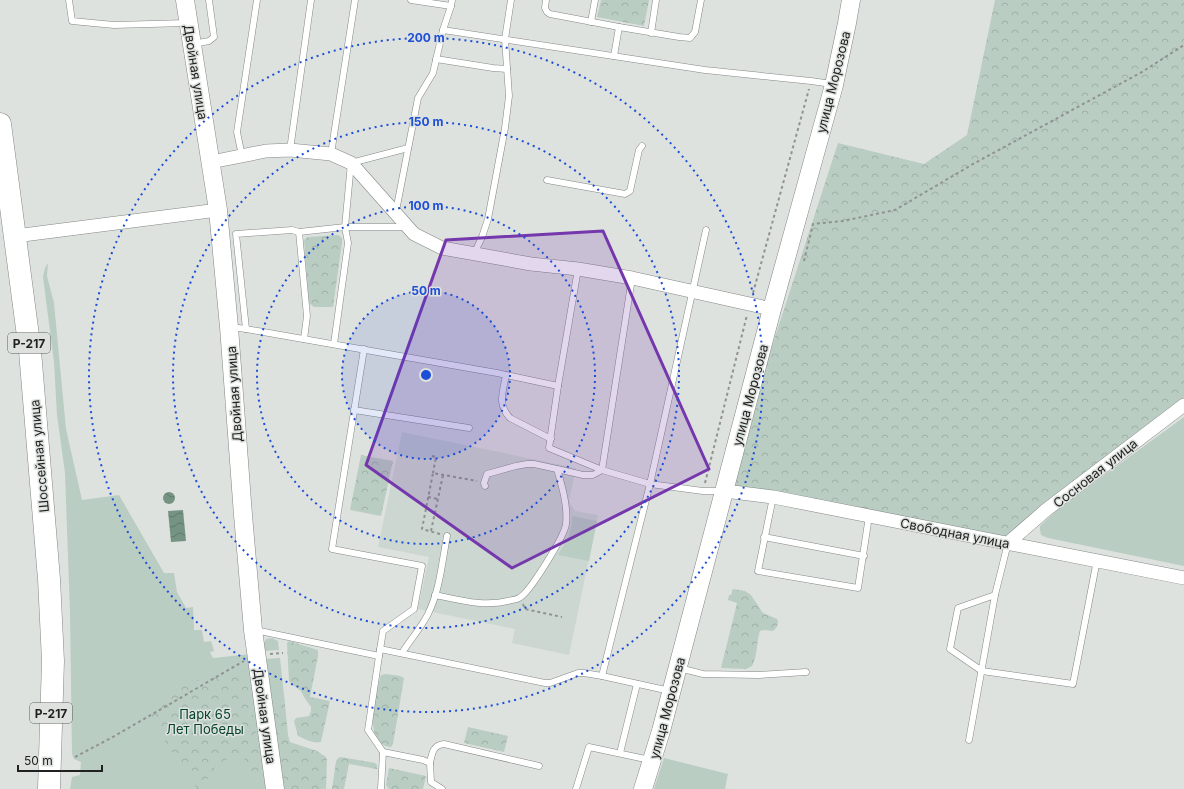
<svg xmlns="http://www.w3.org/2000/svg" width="1184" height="789" font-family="Inter,sans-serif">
	<defs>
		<pattern id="forest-crowns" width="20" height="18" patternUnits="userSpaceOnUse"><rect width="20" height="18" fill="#b9cdc2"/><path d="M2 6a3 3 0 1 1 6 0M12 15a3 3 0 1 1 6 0" fill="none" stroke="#9fb0a6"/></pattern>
		<pattern id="water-waves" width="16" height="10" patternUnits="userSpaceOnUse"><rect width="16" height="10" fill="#759383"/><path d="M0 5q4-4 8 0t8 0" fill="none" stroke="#60786b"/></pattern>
	</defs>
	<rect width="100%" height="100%" fill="#dee2df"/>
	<!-- built -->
	<polygon fill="#ccd7d1" points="402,432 576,468 569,501 575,511 598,515 569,655 512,643 515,629 418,609 429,557 378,547"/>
	<!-- grass -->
	<g fill="#b9cdc2">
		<polygon points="48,263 47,276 54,303 66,429 82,500 119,495 164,573 174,573 177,592 186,608 193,607 194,630 202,630 204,642 211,641 214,651 210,652 213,658 251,654 267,789 70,789 72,777 80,775 81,762 74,759 72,754 70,612 65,473 57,415 54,362 43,277 45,268"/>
		<polygon points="1184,417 1184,566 1048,538 1041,535 1040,530 1040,526 1058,509"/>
		<path d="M572,516L597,521L589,561L558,555C567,540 572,534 572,516Z"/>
		<polygon points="272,638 278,641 279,650 264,651 264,643 266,639"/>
		<polygon points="280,658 285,704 270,700 265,659"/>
		<polygon points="664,758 728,774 725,789 654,789"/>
	</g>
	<!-- forest -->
	<g fill="url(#forest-crowns)">
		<polygon points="601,0 649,0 644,26 597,17"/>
		<polygon points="995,0 1184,0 1184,405 1008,543 725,491 838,143 924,164 967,135"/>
		<polygon points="337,235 340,236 342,239 342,243 333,307 314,307 309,303 304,240 306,238 308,237"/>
		<polygon points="361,455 393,461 381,516 350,510"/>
		<path d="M733,589L745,591L751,595L763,613L777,619L778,621L777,627L773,631L764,630L760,631C756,643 758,655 752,666L746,669L721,668L737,603L728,600L729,595H731Z"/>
		<path d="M289,641L318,650V656L310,697L330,701L321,742C313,744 305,739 298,736L294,721L296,718L309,716L311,711V707L304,697L301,691L293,685L289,681L287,643Z"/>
		<polygon points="245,671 262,767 249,782 243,752 217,764 201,789 197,789 152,722 151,703 190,681"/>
		<path d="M386,674L400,676L404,678L393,744L391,747C362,744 376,695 380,678L381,675Z"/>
		<polygon points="270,700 285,704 288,735 290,742 317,751 326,757 327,760 326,789 281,789"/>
		<polygon points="468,727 508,736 504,752 464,743"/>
		<polygon points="341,757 375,763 377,765 377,769 349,764 344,789 332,789 336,761 338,758"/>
		<polygon points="389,768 426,776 423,789 389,789 386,785"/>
	</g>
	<!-- water -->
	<g fill="url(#water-waves)">
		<circle cx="169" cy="498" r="6"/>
		<polygon points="183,510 186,541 171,542 168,511"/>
	</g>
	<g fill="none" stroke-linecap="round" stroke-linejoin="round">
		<!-- lane casing -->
		<g stroke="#838785" stroke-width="7">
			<g id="lane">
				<polyline points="69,0 72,21 114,25 187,23"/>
				<polyline points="411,0 451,6"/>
				<polyline points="546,0 545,8 547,12 550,14 619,27 614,56"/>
				<polyline points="591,22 595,0"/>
				<polyline points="619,27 679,37 690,38 695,32 701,0"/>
				<polyline points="443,30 705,70 811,81 832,84"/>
				<polyline points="651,33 656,0"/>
				<polyline points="193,44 209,41 214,37 209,0"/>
				<polyline points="436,59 493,68 507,69"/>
				<polyline points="290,150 311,0"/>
				<polyline points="331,154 355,0"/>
				<polyline points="242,156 237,132 257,0"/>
				<polyline points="547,180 625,194 630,191 639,150 642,146"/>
				<polyline points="396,211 418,98 433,73 443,30 451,6 452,0"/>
				<polyline points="299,232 307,316 304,339"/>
				<polyline points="474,254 482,237 488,219 505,128 509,96 505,39 511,0"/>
				<polyline points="578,269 558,386 549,448 602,470 650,484 703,491 722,491"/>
				<polyline points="231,327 246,329 497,373 558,386"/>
				<polyline points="246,329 236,234 292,230 299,232 345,227 407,227"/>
				<polyline points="334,344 348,243 345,227 351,163 408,148"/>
				<path d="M506,375C503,392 497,404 510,418L551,439"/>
				<polyline points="354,410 469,428"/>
				<polyline points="485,486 484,483 487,474 516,466 527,464 534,464 557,469"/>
				<polyline points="773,497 758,571 858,588 869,516"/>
				<polyline points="764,537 864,556"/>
				<path d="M435,595C460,600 483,607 508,601C511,600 516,600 519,598C529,594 565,535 566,524C568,506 562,486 557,469L583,475H593L602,470L632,278"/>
				<polyline points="995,595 958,608 950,649 982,671 1073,684 1097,560"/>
				<polyline points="255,630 379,656 383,631 414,609 422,566 332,549 364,349"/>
				<polyline points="380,649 545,683 550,683 578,673 584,673 602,676 670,691"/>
				<path d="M402,653C410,640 421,628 428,614C440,590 442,562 447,536"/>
				<polyline points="379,656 368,730 383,752 381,789"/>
				<polyline points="679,668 703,674 758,675 806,672"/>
				<polyline points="602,676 650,484 706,230"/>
				<polyline points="969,740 995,595 1008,543"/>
				<polyline points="383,752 423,760 430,763 431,782 442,789"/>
				<polyline points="620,753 637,684"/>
				<path d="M430,763C432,753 433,745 444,744L539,766"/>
				<polyline points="576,789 589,747 650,760"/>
			</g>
		</g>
		<!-- street casing -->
		<g stroke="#838785" stroke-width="14">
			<g id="street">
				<polyline points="211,162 266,151 290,150 331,154 351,163 414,234 442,248 531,264 578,269 632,278 772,309"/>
				<polyline points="15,236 218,210"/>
				<polyline points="725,491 773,497 1184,578"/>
				<polyline points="1008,543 1046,510 1184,405"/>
			</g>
		</g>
		<!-- secondary casing -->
		<g stroke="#838785" stroke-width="19">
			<g id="secondary">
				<polyline points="185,0 218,210 229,327 243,515 253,630 275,789"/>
				<polyline points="643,789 661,731 772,309 834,85 847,23 851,0"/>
			</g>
		</g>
		<!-- highway casing -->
		<g stroke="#838785" stroke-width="23">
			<polyline id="highway" points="0,124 30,351 49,579 53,661 49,789"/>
		</g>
		<!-- path -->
		<g stroke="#919391" stroke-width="2" stroke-dasharray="3 3" stroke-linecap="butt">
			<polyline points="804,261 813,224 843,221 895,210 973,164 1142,72 1184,45"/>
			<polyline points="753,293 809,89"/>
			<polyline points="432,456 436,457 433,473"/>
			<polyline points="705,483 747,315"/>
			<polyline points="428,497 438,499"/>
			<polyline points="431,531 443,475"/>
			<polyline points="440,534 422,529 433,473 477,481"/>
			<polyline points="523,604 525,609 562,617"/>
			<polyline points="270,654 283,653"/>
			<polyline points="75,757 111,738 244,661"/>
		</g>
		<!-- lane -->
		<use href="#lane" stroke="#fff" stroke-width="6"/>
		<!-- street -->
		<use href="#street" stroke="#fff" stroke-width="13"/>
		<!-- secondary -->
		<use href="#secondary" stroke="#fff" stroke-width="18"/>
		<!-- highway -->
		<use href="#highway" stroke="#fff" stroke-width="22"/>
	</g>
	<!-- marked area -->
	<path fill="#7537ac" fill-opacity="0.2" stroke="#7537ac" stroke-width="3" stroke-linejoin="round" d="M603,231L709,469L512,568L366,465L446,240Z"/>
	<!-- distance rings -->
	<circle cx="426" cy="375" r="84" fill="#1d4ed8" fill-opacity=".12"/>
	<g fill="none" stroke="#1d4ed8" stroke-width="2" stroke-dasharray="2 4">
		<circle cx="426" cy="375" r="84"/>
		<circle cx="426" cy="375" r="169"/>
		<circle cx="426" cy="375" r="253"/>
		<circle cx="426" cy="375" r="337"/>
	</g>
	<g text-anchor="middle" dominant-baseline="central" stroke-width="3" stroke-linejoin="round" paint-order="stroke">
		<!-- shield labels -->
		<g fill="#dee2df" stroke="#595b59" stroke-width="1">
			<rect x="8" y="333" width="42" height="20" rx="3"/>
			<rect x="30" y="703" width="42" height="20" rx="3"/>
		</g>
		<g font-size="12" font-weight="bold" fill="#202120">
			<text x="29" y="343">Р-217</text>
			<text x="51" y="713">Р-217</text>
		</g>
		<!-- street labels -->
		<g font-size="13" fill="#202120" stroke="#dee2df">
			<text transform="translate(196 72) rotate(81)">Двойная улица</text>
			<text transform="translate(833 82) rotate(-76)">улица Морозова</text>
			<text transform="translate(234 394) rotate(-94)">Двойная улица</text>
			<text transform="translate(750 395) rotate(-75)">улица Морозова</text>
			<text transform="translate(39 456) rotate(-95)">Шоссейная улица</text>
			<text transform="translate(1095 473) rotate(-38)">Сосновая улица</text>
			<text transform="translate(955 533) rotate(11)">Свободная улица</text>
			<text transform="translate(667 708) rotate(-75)">улица Морозова</text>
			<text transform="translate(265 716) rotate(82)">Двойная улица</text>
		</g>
		<!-- park labels -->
		<g font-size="13" fill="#04432c" stroke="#dee2df">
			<text x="205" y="714">Парк 65<tspan x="205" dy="15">Лет Победы</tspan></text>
		</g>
	</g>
	<circle cx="426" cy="375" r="6" fill="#1d4ed8" stroke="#dee2df" stroke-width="2"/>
	<g font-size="12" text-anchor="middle" font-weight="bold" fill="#1d4ed8" stroke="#dee2df" stroke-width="3" stroke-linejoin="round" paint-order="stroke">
		<text x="426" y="42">200 m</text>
		<text x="426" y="126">150 m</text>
		<text x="426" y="210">100 m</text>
		<text x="426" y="295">50 m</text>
	</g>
	<!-- scale -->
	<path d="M18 765v6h84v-6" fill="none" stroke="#202120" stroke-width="2"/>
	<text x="24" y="765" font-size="12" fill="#202120" stroke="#dee2df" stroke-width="3" paint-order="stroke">50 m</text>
</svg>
